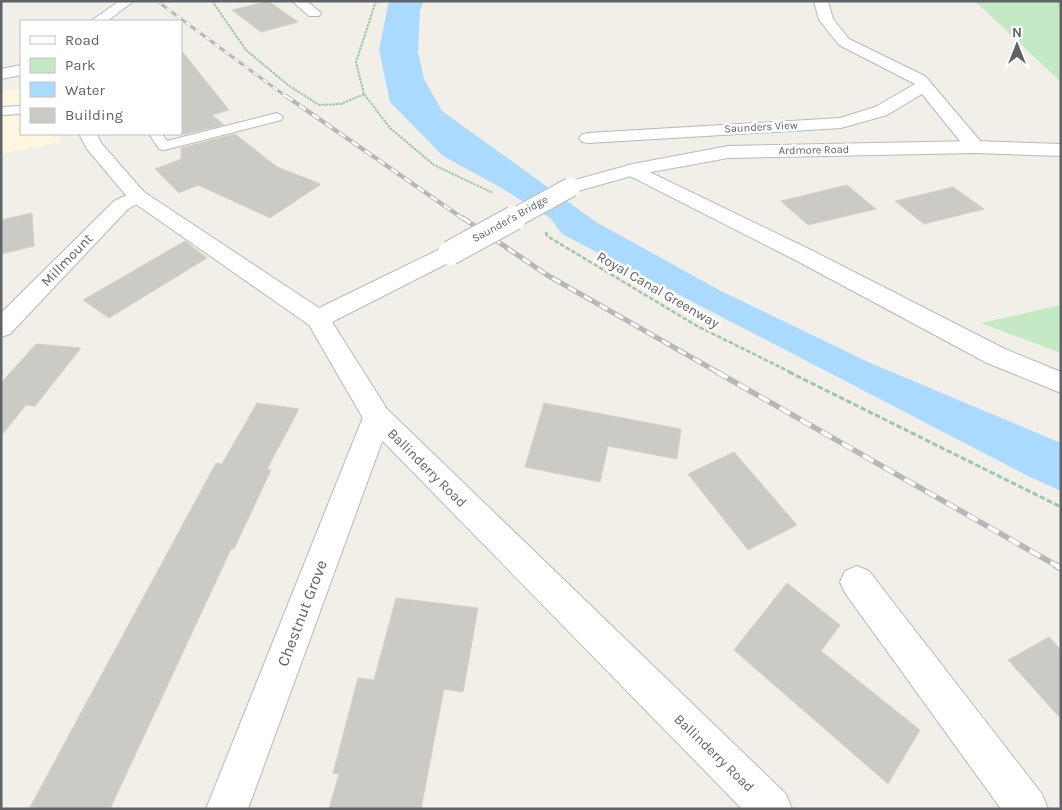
<svg xmlns="http://www.w3.org/2000/svg" width="1062" height="810" font-family="Karla,sans-serif">
	<rect width="100%" height="100%" fill="#f1efe8"/>
	<!-- commercial -->
	<polygon fill="#fef7e0" points="16,89 21,93 21,134 57,134 61,142 1,154 1,91"/>
	<!-- green -->
	<g fill="#c5e8c5">
		<polygon points="974,1 1061,1 1061,82 978,4"/>
		<polygon points="1061,305 1061,353 981,323"/>
	</g>
	<!-- water -->
	<polygon fill="#aadaff" points="389,1 424,1 420,10 418,52 424,79 442,111 596,222 719,290 868,362 1061,443 1061,491 1030,477 562,234 550,218 498,186 443,156 390,102 379,50"/>
	<!-- building -->
	<g fill="#cccac5" stroke="#d6d1c6">
		<polygon points="268,1 298,22 261,32 232,10"/>
		<polygon points="181,50 229,110 212,115 224,125 181,135"/>
		<polygon points="235,134 277,167 321,184 270,218 198,185 179,193 155,169 181,159 181,148"/>
		<polygon points="847,185 876,209 808,225 781,201"/>
		<polygon points="953,187 984,209 924,224 895,201"/>
		<polygon points="32,213 34,246 1,254 1,220"/>
		<polygon points="185,241 207,258 109,318 83,300"/>
		<polygon points="36,344 81,348 35,406 26,405 1,436 1,383"/>
		<polygon points="257,403 299,409 267,469 271,470 234,549 231,549 110,809 29,809 216,463 222,464"/>
		<polygon points="544,403 681,429 677,459 608,446 600,482 525,467"/>
		<polygon points="734,452 797,525 748,550 688,474"/>
		<polygon points="787,583 840,625 821,651 920,730 888,784 734,650"/>
		<polygon points="396,598 478,608 463,692 444,689 421,809 329,809 339,774 333,773 358,678 374,680"/>
		<polygon points="1049,637 1061,650 1061,719 1008,660"/>
	</g>
	<g fill="none" stroke-linecap="round" stroke-linejoin="round">
		<!-- lane casing -->
		<g stroke="#b5b8bc" stroke-width="2">
			<g id="lane">
				<polygon points="21,106 21,114 1,115 1,107"/>
				<polygon points="277,113 283,117 281,120 164,150 159,149 149,134 162,134 167,141"/>
			</g>
		</g>
		<!-- street casing -->
		<g stroke="#b5b8bc" stroke-width="2">
			<g id="street">
				<polygon points="292,1 307,1 321,13 319,16 309,16"/>
				<polygon points="814,1 828,1 833,19 849,39 925,76 982,143 984,147 982,151 968,151 922,94 887,115 841,128 588,143 582,142 579,138 582,134 588,133 840,118 875,107 915,84 839,45 819,20"/>
				<polygon points="633,164 815,252 1005,349 1061,372 1061,393 987,363 799,262 626,174 623,170 626,166"/>
				<polygon points="137,190 144,192 147,196 144,200 128,209 10,334 1,337 1,313 114,201"/>
				<polygon points="377,406 387,409 391,417 248,809 206,809 363,417 367,409"/>
				<polygon points="857,566 869,571 1042,794 1048,809 1001,809 845,593 840,582 845,571"/>
			</g>
		</g>
		<!-- secondary casing -->
		<g stroke="#b6babf" stroke-width="2">
			<g id="secondary">
				<polygon points="119,1 134,1 107,21 91,21"/>
				<polygon points="21,65 21,75 1,79 1,69"/>
				<polygon points="79,134 97,134 101,143 144,192 319,308 442,248 450,246 458,248 461,253 458,258 332,322 387,409 786,794 792,809 742,809 367,425 309,325 130,200 87,149"/>
				<polygon points="975,141 1061,144 1061,156 975,153 728,158 635,175 571,193 564,191 561,187 564,183 633,164 728,146"/>
			</g>
		</g>
		<!-- path-far2 -->
		<g stroke="#9cc7a9" stroke-width="2" stroke-dasharray="2.5 1" stroke-linecap="butt">
			<polyline points="212,1 246,50 288,85 319,105 341,104 364,94"/>
			<polyline points="376,1 356,62 364,94 390,128 434,165 493,193"/>
		</g>
		<!-- path-far1 -->
		<polyline stroke="#9cc7a9" stroke-width="2.5" stroke-dasharray="4.5 2" stroke-linecap="butt" points="546,232 547,236 697,326 792,373"/>
		<!-- path -->
		<polyline stroke="#9cc7a9" stroke-width="3" stroke-dasharray="5.5 2.5" stroke-linecap="butt" points="789,372 1061,507"/>
		<!-- lane -->
		<use href="#lane" fill="#fff" fill-rule="evenodd"/>
		<!-- street -->
		<use href="#street" fill="#fff" fill-rule="evenodd"/>
		<!-- secondary -->
		<use href="#secondary" fill="#fff" fill-rule="evenodd"/>
		<!-- rail-far4 casing -->
		<g stroke="#b6b7b8" stroke-width="3">
			<polyline id="rail-far4" points="157,1 288,98"/>
		</g>
		<!-- rail-far3 casing -->
		<g stroke="#b6b7b8" stroke-width="4">
			<polyline id="rail-far3" points="286,96 465,220"/>
		</g>
		<!-- rail-far2 casing -->
		<g stroke="#b6b7b8" stroke-width="5">
			<polyline id="rail-far2" points="463,218 547,275 719,373"/>
		</g>
		<!-- rail-far1 casing -->
		<g stroke="#b6b7b8" stroke-width="5.5">
			<polyline id="rail-far1" points="717,372 1059,567"/>
		</g>
		<!-- rail casing -->
		<g stroke="#b6b7b8" stroke-width="7">
			<polyline id="rail" points="1057,566 1061,568"/>
		</g>
		<!-- rail-far4 -->
		<use href="#rail-far4" stroke="#fff" stroke-width="2" stroke-dasharray="6" stroke-linecap="butt"/>
		<!-- rail-far3 -->
		<use href="#rail-far3" stroke="#fff" stroke-width="2.5" stroke-dasharray="8" stroke-linecap="butt"/>
		<!-- rail-far2 -->
		<use href="#rail-far2" stroke="#fff" stroke-width="3" stroke-dasharray="9" stroke-linecap="butt"/>
		<!-- rail-far1 -->
		<use href="#rail-far1" stroke="#fff" stroke-width="4" stroke-dasharray="12" stroke-linecap="butt"/>
		<!-- rail -->
		<use href="#rail" stroke="#fff" stroke-width="5" stroke-dasharray="15" stroke-linecap="butt"/>
		<!-- secondary-bridge-far1 casing -->
		<g stroke="#b6babf" stroke-width="21" stroke-linecap="butt">
			<polyline id="secondary-bridge-far1" points="511,220 571,187"/>
		</g>
		<!-- secondary-bridge casing -->
		<g stroke="#b6babf" stroke-width="26" stroke-linecap="butt">
			<polyline id="secondary-bridge" points="450,253 514,218"/>
		</g>
		<!-- secondary-bridge-far1 -->
		<use href="#secondary-bridge-far1" stroke="#fff" stroke-width="19"/>
		<!-- secondary-bridge -->
		<use href="#secondary-bridge" stroke="#fff" stroke-width="24"/>
	</g>
	<g text-anchor="middle" dominant-baseline="central" stroke-width="5" stroke-linejoin="round" paint-order="stroke">
		<!-- far-street labels -->
		<g font-size="11" fill="#5f6368" stroke="#fff">
			<text transform="translate(761 127) rotate(-3)">Saunders View</text>
			<text transform="translate(814 150) rotate(-1)">Ardmore Road</text>
			<text transform="translate(510 219) rotate(-29)">Saunder's Bridge</text>
		</g>
		<!-- street labels -->
		<g font-size="14" fill="#5f6368" stroke="#fff">
			<text transform="translate(67 260) rotate(-46)">Millmount</text>
			<text transform="translate(658 290) rotate(30)">Royal Canal Greenway</text>
			<text transform="translate(427 468) rotate(45)">Ballinderry Road</text>
			<text transform="translate(714 753) rotate(44)">Ballinderry Road</text>
		</g>
		<!-- near-street labels -->
		<g font-size="16" fill="#5f6368" stroke="#fff">
			<text transform="translate(302 613) rotate(-69)">Chestnut Grove</text>
		</g>
	</g>
	<!-- border -->
	<rect width="1062" height="810" fill="none" stroke="#5f6368" stroke-width="5"/>
	<!-- legend -->
	<rect x="20" y="20" width="162" height="115" fill="#ffffff" stroke="#bfc1c3"/>
	<rect x="30" y="36" width="25" height="8" fill="#ffffff" stroke="#bfc1c3"/>
	<text x="65" y="45" font-size="15" fill="#5f6368">Road</text>
	<rect x="30" y="58" width="25" height="15" fill="#c5e8c5" stroke="#bfc1c3"/>
	<text x="65" y="70" font-size="15" fill="#5f6368">Park</text>
	<rect x="30" y="82" width="25" height="15" fill="#aadaff" stroke="#bfc1c3"/>
	<text x="65" y="95" font-size="15" fill="#5f6368">Water</text>
	<rect x="30" y="108" width="25" height="15" fill="#cccac5" stroke="#bfc1c3"/>
	<text x="65" y="120" font-size="15" fill="#5f6368">Building</text>
	<!-- north arrow -->
	<g transform="translate(1017 45)" stroke="#ffffff" stroke-width="4" paint-order="stroke">
	<path d="M0-4L9 19L0 12L-9 19Z" fill="#5f6368"/>
	<text y="-8" font-size="14" font-weight="bold" text-anchor="middle" fill="#5f6368">N</text>
	</g>
</svg>
